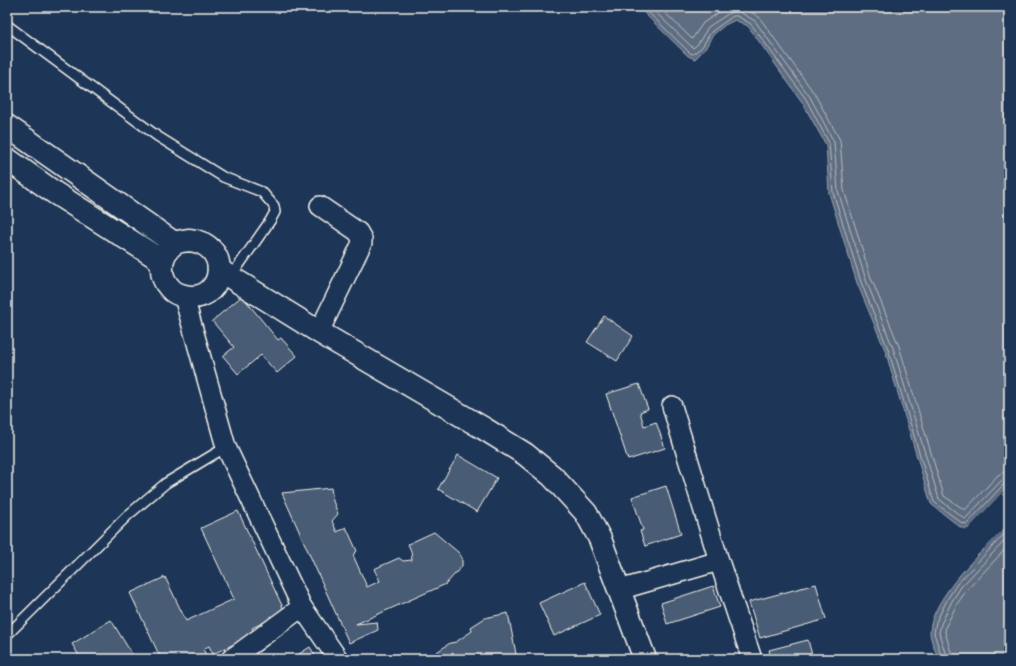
<svg xmlns="http://www.w3.org/2000/svg" width="1016" height="666" font-family="'Shantell Sans',sans-serif">
	<rect width="100%" height="100%" fill="#1d3557"/>
	<filter id="ink" filterUnits="userSpaceOnUse"><feTurbulence type="fractalNoise" baseFrequency=".025" numOctaves="2"/><feDisplacementMap in="SourceGraphic" scale="8" xChannelSelector="R" yChannelSelector="G"/><feConvolveMatrix kernelMatrix="1 2 1 2 8 2 1 2 1" color-interpolation-filters="sRGB"/></filter>
	<g filter="url(#ink)">
		<!-- water -->
		<g fill="#5e6d82" stroke="#9aa2ab">
			<polygon points="638,7 1009,7 1009,485 969,528 965,529 960,527 931,504 885,350 857,283 829,193 826,145 802,102 748,26 735,20 725,25 713,35 705,49 695,59 688,56"/>
			<path d="M1009,524V659H938C936,651 930,640 930,632C931,597 985,548 1009,524Z"/>
		</g>
		<!-- pier -->
		<g fill="#1d3557">
			<polygon points="1009,485 1009,488 971,529 969,528"/>
			<polygon points="1008,522 1009,522 1009,524 984,549 983,547"/>
		</g>
		<g fill="none" stroke-linecap="round" stroke-linejoin="round">
			<!-- shore -->
			<g stroke="#b8bcbf" stroke-width="1">
				<polyline points="643,7 690,53 693,54 702,47 711,32 733,16 737,16 751,24 806,99 829,143 833,192 861,282 888,349 934,502 962,523 967,524 1004,484 1009,483"/>
				<polyline points="650,7 693,48 698,44 708,27 731,12 738,11 755,21 810,97 834,142 838,191 866,280 893,348 939,499 965,519 1001,481 1009,478"/>
				<polyline points="659,7 692,39 703,23 727,7"/>
				<polyline points="743,7 759,17 814,93 840,140 844,190 871,278 899,346 944,496 965,510 998,475 1004,472 1009,472"/>
				<polyline points="942,659 934,633 936,622 948,598 957,584 1009,529"/>
				<polyline points="947,659 939,633 941,624 952,601 961,587 1009,536"/>
				<polyline points="953,659 945,632 946,626 957,604 966,591 1009,545"/>
			</g>
		</g>
		<!-- building -->
		<g fill="#485b74" stroke="#f4f1e8">
			<polygon points="242,296 278,340 281,338 297,356 277,373 261,355 238,374 223,356 234,347 212,321"/>
			<polygon points="604,316 633,336 617,361 587,342"/>
			<polygon points="639,384 648,409 640,412 644,426 656,422 665,448 628,460 606,394"/>
			<polygon points="458,455 497,478 477,512 438,489"/>
			<polygon points="666,486 681,534 645,546 640,531 643,530 632,497"/>
			<polygon points="331,488 333,501 338,514 332,521 337,532 346,527 357,551 353,555 367,587 380,581 374,569 399,558 403,561 412,560 411,551 408,544 434,532 459,553 462,558 462,566 446,584 356,624 377,622 378,630 349,643 282,493"/>
			<polygon points="238,511 285,612 252,628 255,634 213,654 209,646 203,649 207,657 202,659 161,659 130,593 165,577 186,621 234,599 201,528"/>
			<polygon points="585,582 600,615 554,636 539,603"/>
			<polygon points="816,584 826,619 760,638 749,602"/>
			<polygon points="713,586 720,607 667,624 661,603"/>
			<polygon points="508,613 517,659 432,659 437,655 437,652 450,643 456,642 472,631 471,627 485,618"/>
			<polygon points="111,620 135,659 81,659 72,644"/>
			<polygon points="808,640 813,659 771,659 769,650"/>
			<polygon points="310,647 317,659 291,659"/>
		</g>
		<g fill="none" stroke-linecap="round" stroke-linejoin="round">
			<!-- service casing -->
			<g stroke="#f4f1e8" stroke-width="12">
				<g id="service">
					<polyline points="7,25 157,136 223,177 262,192 274,206 275,212 270,221 230,278"/>
					<polyline points="7,635 127,516 166,483 226,447"/>
				</g>
			</g>
			<!-- minor casing -->
			<g stroke="#f4f1e8" stroke-width="22">
				<g id="minor">
					<polyline points="184,297 226,447 302,607 338,659"/>
					<polyline points="319,332 362,243 362,239 358,232 320,206"/>
					<polyline points="672,406 719,561"/>
					<polyline points="619,590 719,561 752,659"/>
					<polyline points="231,659 302,607"/>
				</g>
			</g>
			<!-- tertiary casing -->
			<g stroke="#f4f1e8" stroke-width="25">
				<g id="tertiary">
					<polyline points="7,126 174,243"/>
					<polyline points="7,159 55,193 162,261"/>
					<path d="M189,240C232,244 225,299 190,297C182,296 174,294 169,287C158,275 160,253 174,244C178,241 185,241 189,240Z"/>
					<polyline points="219,270 319,332 483,428 525,454 552,476 586,513 600,539 645,659"/>
				</g>
			</g>
			<!-- service -->
			<use href="#service" stroke="#1d3557" stroke-width="9"/>
			<!-- minor -->
			<use href="#minor" stroke="#1d3557" stroke-width="19"/>
			<!-- tertiary -->
			<use href="#tertiary" stroke="#1d3557" stroke-width="22"/>
		</g>
	</g>
	<!-- margin -->
	<rect width="1016" height="666" fill="none" stroke="#1d3557" stroke-width="24"/>
	<rect x="12" y="12" width="992" height="642" fill="none" stroke="#f4f1e8" stroke-width="1.5" filter="url(#ink)"/>
</svg>
